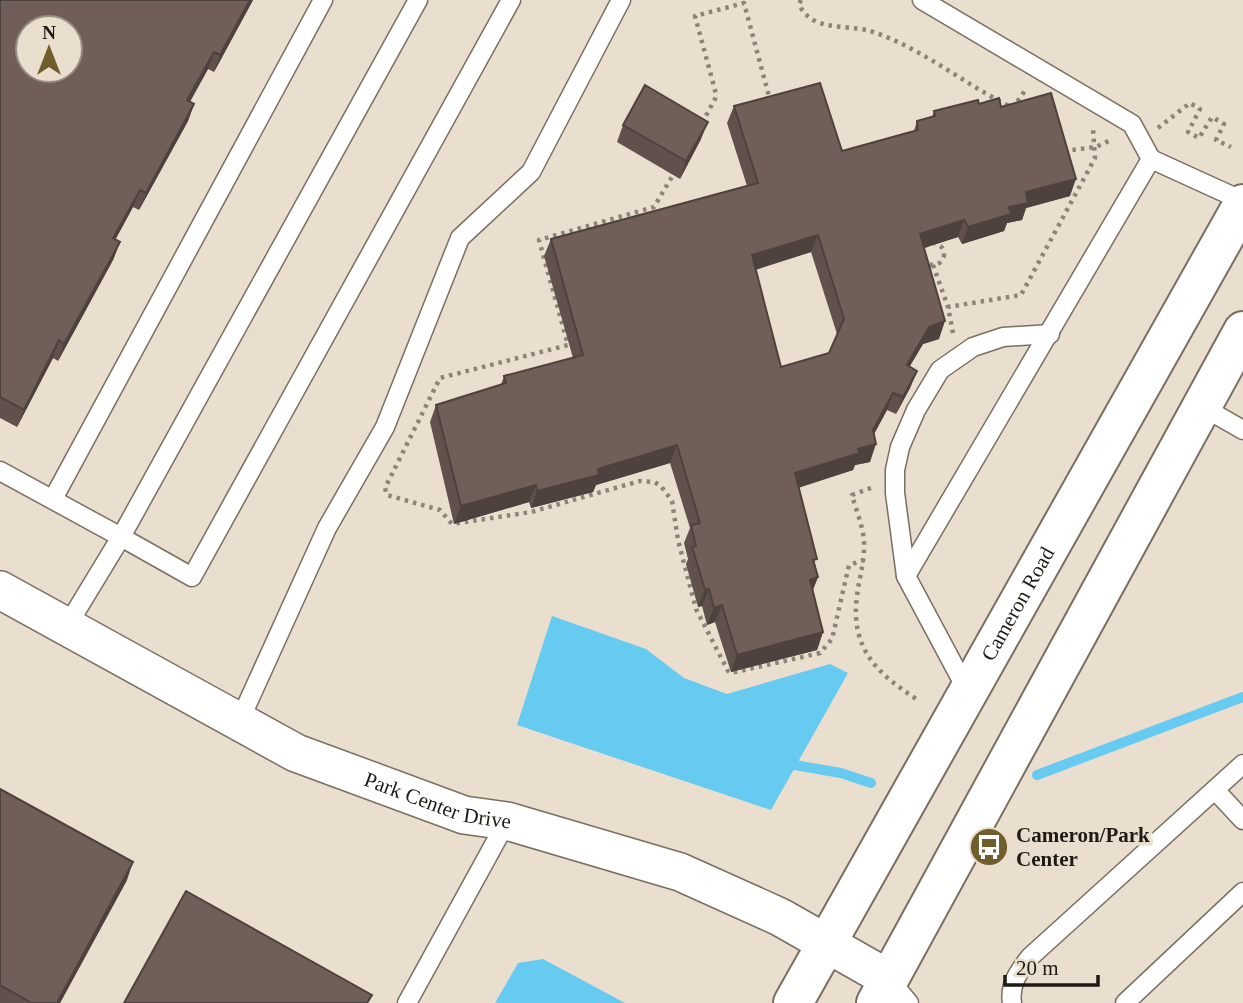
<svg xmlns="http://www.w3.org/2000/svg" width="1243" height="1003" font-family="'Times New Roman',serif">
	<rect width="100%" height="100%" fill="#eadfcf"/>
	<!-- water -->
	<g fill="#67caf1">
		<polygon points="552,616 646,649 684,678 727,694 830,664 848,673 771,810 517,725"/>
		<polygon points="543,959 625,1003 495,1003 518,963"/>
	</g>
	<g fill="none" stroke-linecap="round" stroke-linejoin="round">
		<!-- stream -->
		<g stroke="#67caf1" stroke-width="10">
			<polyline points="783,763 841,773 871,783"/>
			<polyline points="1037,775 1243,697"/>
		</g>
		<!-- service casing -->
		<g stroke="#796f61" stroke-width="21">
			<g id="service">
				<polyline points="1151,159 1243,201"/>
				<polyline points="1201,406 1243,430"/>
				<polyline points="0,471 121,537 418,0"/>
				<polyline points="53,499 323,0"/>
				<polyline points="906,576 1151,159 1132,124 922,0"/>
				<polyline points="67,626 121,537 192,577 511,0"/>
				<polyline points="968,692 906,576 895,493 895,470 900,447 916,410 940,370 973,347 1003,337 1050,334"/>
				<polyline points="239,722 327,528 385,427 460,238 531,172 621,0"/>
				<polyline points="1215,790 1243,820"/>
				<polyline points="889,979 909,1003"/>
				<polyline points="407,1003 507,821"/>
				<path d="M1012,1003C1009,984 1019,971 1030,957L1243,764"/>
				<polyline points="1125,1003 1243,892"/>
			</g>
		</g>
		<!-- minor casing -->
		<g stroke="#796f61" stroke-width="40">
			<g id="minor">
				<path id="s1" d="M0,590L296,753L464,815L507,821L680,872L780,917L889,979"/>
			</g>
		</g>
		<!-- secondary casing -->
		<g stroke="#796f61" stroke-width="42">
			<g id="secondary">
				<path id="s2" d="M793,1003L1243,204"/>
				<polyline points="876,1003 1243,331"/>
			</g>
		</g>
		<!-- path -->
		<g stroke="#8c8479" stroke-width="4.5" stroke-dasharray="3.5 5" stroke-linecap="butt">
			<path d="M801,0L799,4C811,32 845,24 870,31C921,47 965,85 1013,108L1026,89"/>
			<polyline points="702,123 715,99 716,94 695,16 744,3 770,100"/>
			<polyline points="1158,128 1190,103 1200,109 1188,132 1199,138 1212,117 1224,124 1216,140 1231,147"/>
			<polyline points="1064,151 1096,147 1113,139"/>
			<polyline points="676,170 654,207 539,240 568,345 440,378 385,488 387,495 440,510 452,524 531,512 640,481 654,482 661,486 672,501 678,540 696,609 728,671 731,673 820,653 832,639 849,565 864,560"/>
			<circle cx="933" cy="254" r="11"/>
			<polyline points="933,265 948,307"/>
			<polyline points="953,333 948,307 1021,295 1095,158 1093,129"/>
			<path d="M871,488L852,495C856,510 863,526 864,542C865,561 859,578 857,596C850,648 877,674 918,700"/>
		</g>
		<!-- service -->
		<use href="#service" stroke="#fff" stroke-width="18"/>
		<!-- minor -->
		<use href="#minor" stroke="#fff" stroke-width="37"/>
		<!-- secondary -->
		<use href="#secondary" stroke="#fff" stroke-width="38"/>
	</g>
	<!-- wall -->
	<g fill="#60514d" fill-rule="evenodd">
		<polygon points="0,0 253,0 214,72 208,69 190,102 194,104 188,121 139,210 133,207 115,240 120,242 113,260 58,361 53,358 17,427 0,418"/>
		<path d="M979,104L1001,107L1070,196L1026,208L1022,220L1007,223L1004,231L962,244L958,237L924,248L939,339L923,344L909,367L917,371L910,388L896,414L887,410L874,434L870,462L855,465L853,470L799,487L818,577L813,590L823,632L817,650L731,672L715,622L707,625L702,606L698,607L686,564L688,559L684,543L690,528L670,463L596,485L593,492L531,508L529,502L454,524L430,422L436,405L501,385L504,376L573,358L544,256L551,239L747,186L727,123L734,106L842,151L914,131L917,121L932,117L934,111ZM811,252L837,334L829,353L781,367L756,269Z"/>
		<polygon points="623,125 701,139 680,179 617,142"/>
		<polygon points="0,789 127,880 60,1003 0,1003"/>
	</g>
	<!-- shaded-wall -->
	<g fill="#4e423e">
		<polygon points="250,0 253,0 214,72 220,55"/>
		<polygon points="214,52 208,69 181,117 187,100"/>
		<polygon points="194,104 188,121 139,210 146,193"/>
		<polygon points="708,122 701,139 680,179 686,161"/>
		<polygon points="1076,179 1070,196 1026,208 1022,220 1007,223 1004,231 962,244 968,227 1009,207 1026,192"/>
		<polygon points="140,190 133,207 107,255 113,238"/>
		<polygon points="964,220 958,237 914,251 920,234"/>
		<polygon points="818,235 811,252 746,273 752,255"/>
		<polygon points="120,242 113,260 58,361 64,344"/>
		<polygon points="945,321 939,339 923,344 900,383 907,365 929,327"/>
		<polygon points="59,340 53,358 17,427 24,410"/>
		<polygon points="917,371 910,388 896,414 903,397"/>
		<polygon points="893,393 887,410 867,447 876,444 870,462 855,465 853,470 789,491 795,473 858,449 873,430"/>
		<polygon points="677,445 670,463 596,485 593,492 531,508 537,491 598,469"/>
		<polygon points="536,485 529,502 454,524 461,506"/>
		<polygon points="818,577 811,594 810,580"/>
		<polygon points="709,589 702,606 698,607 705,590"/>
		<polygon points="722,605 715,622 707,625 714,608"/>
		<polygon points="823,632 817,650 731,672 737,655"/>
		<polygon points="133,862 127,880 60,1003 57,1003"/>
	</g>
	<!-- building -->
	<g fill="#705e59" stroke="#4e423e" stroke-width="2" fill-rule="evenodd">
		<path d="M0,0H250L220,55L214,52L187,100L194,104L146,193L140,190L113,238L120,242L64,344L59,340L24,410L0,397ZM28,28H70V70H28Z"/>
		<path d="M820,83L842,151L918,130L917,121L935,116L934,111L978,100L979,104L999,98L1001,107L1051,93L1076,179L1026,192L1028,203L1009,207L1011,214L968,227L964,220L920,234L945,321L929,327L907,365L917,371L903,397L893,393L873,430L876,444L858,449L860,453L795,473L817,559L813,560L818,577L810,580L823,632L737,655L722,605L714,608L709,589L705,590L692,547L696,546L691,525L700,523L677,445L598,469L599,475L537,491L536,485L461,506L436,405L506,383L504,376L583,355L551,239L758,183L734,106ZM818,235L844,319L829,353L781,367L752,255Z"/>
		<polygon points="645,85 708,122 686,161 623,125"/>
		<polygon points="0,789 133,862 57,1003 32,1003 0,985"/>
		<polygon points="186,891 372,995 367,1003 124,1003"/>
	</g>
	<!-- icons -->
	<defs>
		<g id="bus-disc" transform="scale(2.0125)"><circle r="9.5" fill="#6f5d2b" stroke="#eadfcf"/><path d="M-5-6H5V4H4V6H2V4H-2V6H-4V4H-5ZM-3.5-4V0h7V-4ZM-3.5 1.2v1.5H-2V1.2ZM2 1.2v1.5H3.5V1.2Z" fill="#fff"/></g>
	</defs>
	<g fill-rule="evenodd">
		<use href="#bus-disc" x="989" y="847"/>
	</g>
	<g text-anchor="middle" dominant-baseline="central" stroke-width="7" stroke-linejoin="round" paint-order="stroke">
		<!-- street labels -->
		<g font-size="21" fill="#1e1a15" stroke="#eadfcf">
			<text stroke="none"><textPath href="#s2" startOffset="458">Cameron Road</textPath></text>
			<text stroke="none"><textPath href="#s1" startOffset="488">Park Center Drive</textPath></text>
		</g>
		<!-- poi labels -->
		<g font-size="21" font-weight="bold" fill="#1e1a15" stroke="#eadfcf" text-anchor="start">
			<text x="1016" y="835">Cameron/Park<tspan x="1016" dy="24">Center</tspan></text>
		</g>
	</g>
	<!-- north arrow -->
	<g transform="translate(49 49)"><circle r="33" fill="#eadfcf" stroke="#989085" stroke-width="2"/>
	<path d="M0-5L12 26L0 18L-12 26Z" fill="#6f5d2b"/>
	<text y="-10" font-size="19" font-weight="bold" text-anchor="middle" fill="#1e1a15">N</text>
	</g>
	<!-- scale -->
	<path d="M1005 975v10h93v-10" fill="none" stroke="#1e1a15" stroke-width="3.5"/>
	<text x="1016" y="975" font-size="21" fill="#1e1a15" stroke="#eadfcf" stroke-width="5" paint-order="stroke">20 m</text>
</svg>
